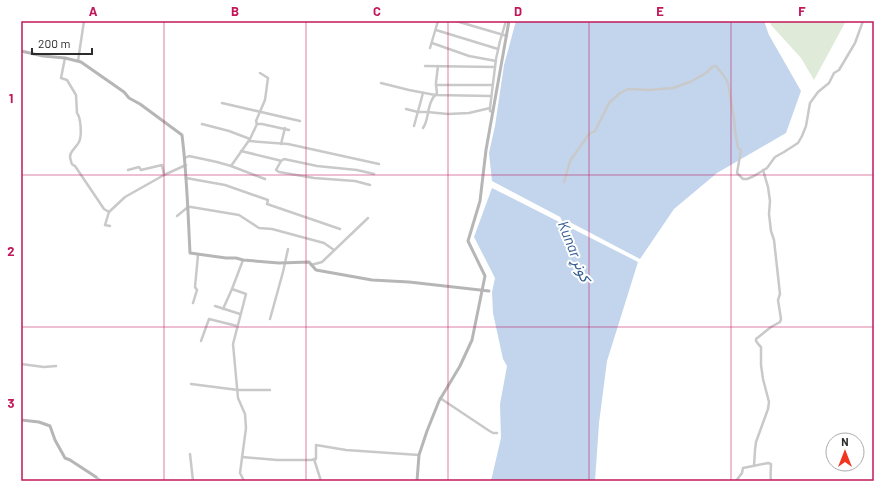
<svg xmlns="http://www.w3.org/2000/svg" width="895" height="502" font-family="Barlow,Vazirmatn,sans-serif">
	<rect width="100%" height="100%" fill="#fff"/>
	<!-- green -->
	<polygon fill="#dfebd8" points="770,21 846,21 814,80 801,58 771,25"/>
	<!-- water -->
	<g fill="#c2d5ed">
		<polygon points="516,21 764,21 769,35 801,91 786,133 717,173 674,209 640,259 492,181 489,153 495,126 504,65"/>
		<polygon points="492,188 638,262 607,361 599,423 595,481 491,481 501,438 500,404 507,366 503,359 493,313 492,292 495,278 474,237"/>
	</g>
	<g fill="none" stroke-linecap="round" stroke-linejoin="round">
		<!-- river -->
		<polyline stroke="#c2d5ed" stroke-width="3.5" points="561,214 567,228"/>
		<!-- street -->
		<g stroke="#c9c9c9" stroke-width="2.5">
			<polyline points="456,21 507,36"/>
			<polyline points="436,30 498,49"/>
			<polyline points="432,43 469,56 496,61"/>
			<polyline points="430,48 438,21"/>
			<path d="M65,58L61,78L67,80L76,95L77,113C81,118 82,136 79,142C76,148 67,153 71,161C72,165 71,164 75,166L104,209L109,212L125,197L164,175L186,165"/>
			<polyline points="78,61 84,21"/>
			<polyline points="425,66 495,67"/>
			<polyline points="381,83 409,90 435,95 491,96"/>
			<polyline points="436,85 436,82 438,66"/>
			<polyline points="222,103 300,121"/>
			<polyline points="406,109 418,112 427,112 448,114 469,113 490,108"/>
			<polyline points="493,112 490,111 490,108 496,59 500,41 506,21"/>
			<polyline points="202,124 229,131 250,139 249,141 288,144 379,164"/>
			<polyline points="257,124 262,124 289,130"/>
			<polyline points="414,126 423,93"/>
			<path d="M423,128C430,118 426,103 437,93L436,85H492"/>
			<polyline points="281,144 285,128"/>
			<polyline points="241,151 278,160 281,161 284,159 317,166 357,170 374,174"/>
			<polyline points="185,158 189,156 217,162 231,166 250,139 257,124 256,121 265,100 268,78 260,73"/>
			<polyline points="281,161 276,170 279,172 314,178 355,181 370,185"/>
			<polyline points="231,166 265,179"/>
			<polyline points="128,170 139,167 141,170 162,165 164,175"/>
			<polyline points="186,178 225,185 268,200 267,204 340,229"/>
			<polyline points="564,182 570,161 589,134 595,131 609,103 620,93 628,89 649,90 673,88 690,82 706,73 712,67 716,66 724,76 728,83 734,119 735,131 738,148 741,150 737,173 743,179 747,179 754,176 767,168 775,157 784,152 798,143 802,136 806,126 810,103 818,92 829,83 834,73 839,70 855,43 863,21"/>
			<polyline points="109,212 105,225 110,226"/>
			<polyline points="177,216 188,207 191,207 239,215 259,228 272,229 324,243 334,250"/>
			<polyline points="243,260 232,289 246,294 233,344 238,398 245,414 246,428 240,473 244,481"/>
			<polyline points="311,265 322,262 368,218"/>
			<polyline points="193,303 197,290 195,287 198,255"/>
			<polyline points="215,306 240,314"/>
			<polyline points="223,309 232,289"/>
			<polyline points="270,319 283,272 288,249"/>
			<polyline points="201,341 209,319 237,326"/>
			<polyline points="21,364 44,367 56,366"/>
			<polyline points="191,384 238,390 270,390"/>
			<polyline points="440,398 488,430 493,433 497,433"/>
			<polyline points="190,454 193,481"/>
			<polyline points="242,457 277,460 311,460 316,459 316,445 346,450 419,455"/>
			<polyline points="314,459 321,481"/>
			<polyline points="754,466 755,450 756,442 768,409 769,402 763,379 761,365 761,347 759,345 756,341 756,339 771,327 780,322 781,319 778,300 780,294 774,240 771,231 769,214 770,201 768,187 763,170"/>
			<polyline points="96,477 101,481"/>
			<path d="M736,481L742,473L743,468L768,463L771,464C771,470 770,475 771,481"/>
		</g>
		<!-- secondary -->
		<g stroke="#b6b6b6" stroke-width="3">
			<path d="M21,51L43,56L65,58L81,62L124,92L129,98L140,104L182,135C187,175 188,214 190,253L226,258H236L243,260L279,263L309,262L316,270L372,280L409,282L489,291"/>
			<polyline points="21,420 39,422 50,426 55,440 65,458 70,460 96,477"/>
			<polyline points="417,481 419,455 427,431 439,401 460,366 472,340 485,276 468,241 480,201 486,150 509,21"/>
		</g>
	</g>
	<!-- grid -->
	<path fill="none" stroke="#c2185b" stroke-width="1" stroke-opacity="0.55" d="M164,21V481M306,21V481M448,21V481M589,21V481M731,21V481M21,175H874M21,327H874"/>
	<g text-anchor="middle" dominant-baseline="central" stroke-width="4" stroke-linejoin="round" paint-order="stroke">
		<!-- water labels -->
		<g font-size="15" font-style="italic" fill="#365e93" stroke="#fff">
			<text transform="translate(575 251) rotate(68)">Kunar کونړ</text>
		</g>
	</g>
	<!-- border -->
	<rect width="895" height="502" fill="none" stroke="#ffffff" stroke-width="44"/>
	<!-- north arrow -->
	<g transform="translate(845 452)"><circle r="19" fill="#ffffff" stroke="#ababab"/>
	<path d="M0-3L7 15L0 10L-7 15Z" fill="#f13521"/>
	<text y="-6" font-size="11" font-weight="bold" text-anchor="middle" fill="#2c2c2c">N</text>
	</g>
	<!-- scale -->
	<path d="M32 48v6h60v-6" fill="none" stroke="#2c2c2c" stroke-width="2"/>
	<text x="38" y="48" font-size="12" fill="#2c2c2c" stroke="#ffffff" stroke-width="3" paint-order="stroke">200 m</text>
	<rect x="22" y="22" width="851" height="458" fill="none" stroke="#c2185b" stroke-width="1.5"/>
	<g font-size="13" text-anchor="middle" font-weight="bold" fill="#c2185b">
		<text x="93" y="16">A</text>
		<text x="235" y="16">B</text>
		<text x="377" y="16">C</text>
		<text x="518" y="16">D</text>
		<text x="660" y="16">E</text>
		<text x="802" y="16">F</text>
		<text x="11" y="103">1</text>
		<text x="11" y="256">2</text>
		<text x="11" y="408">3</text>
	</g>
</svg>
